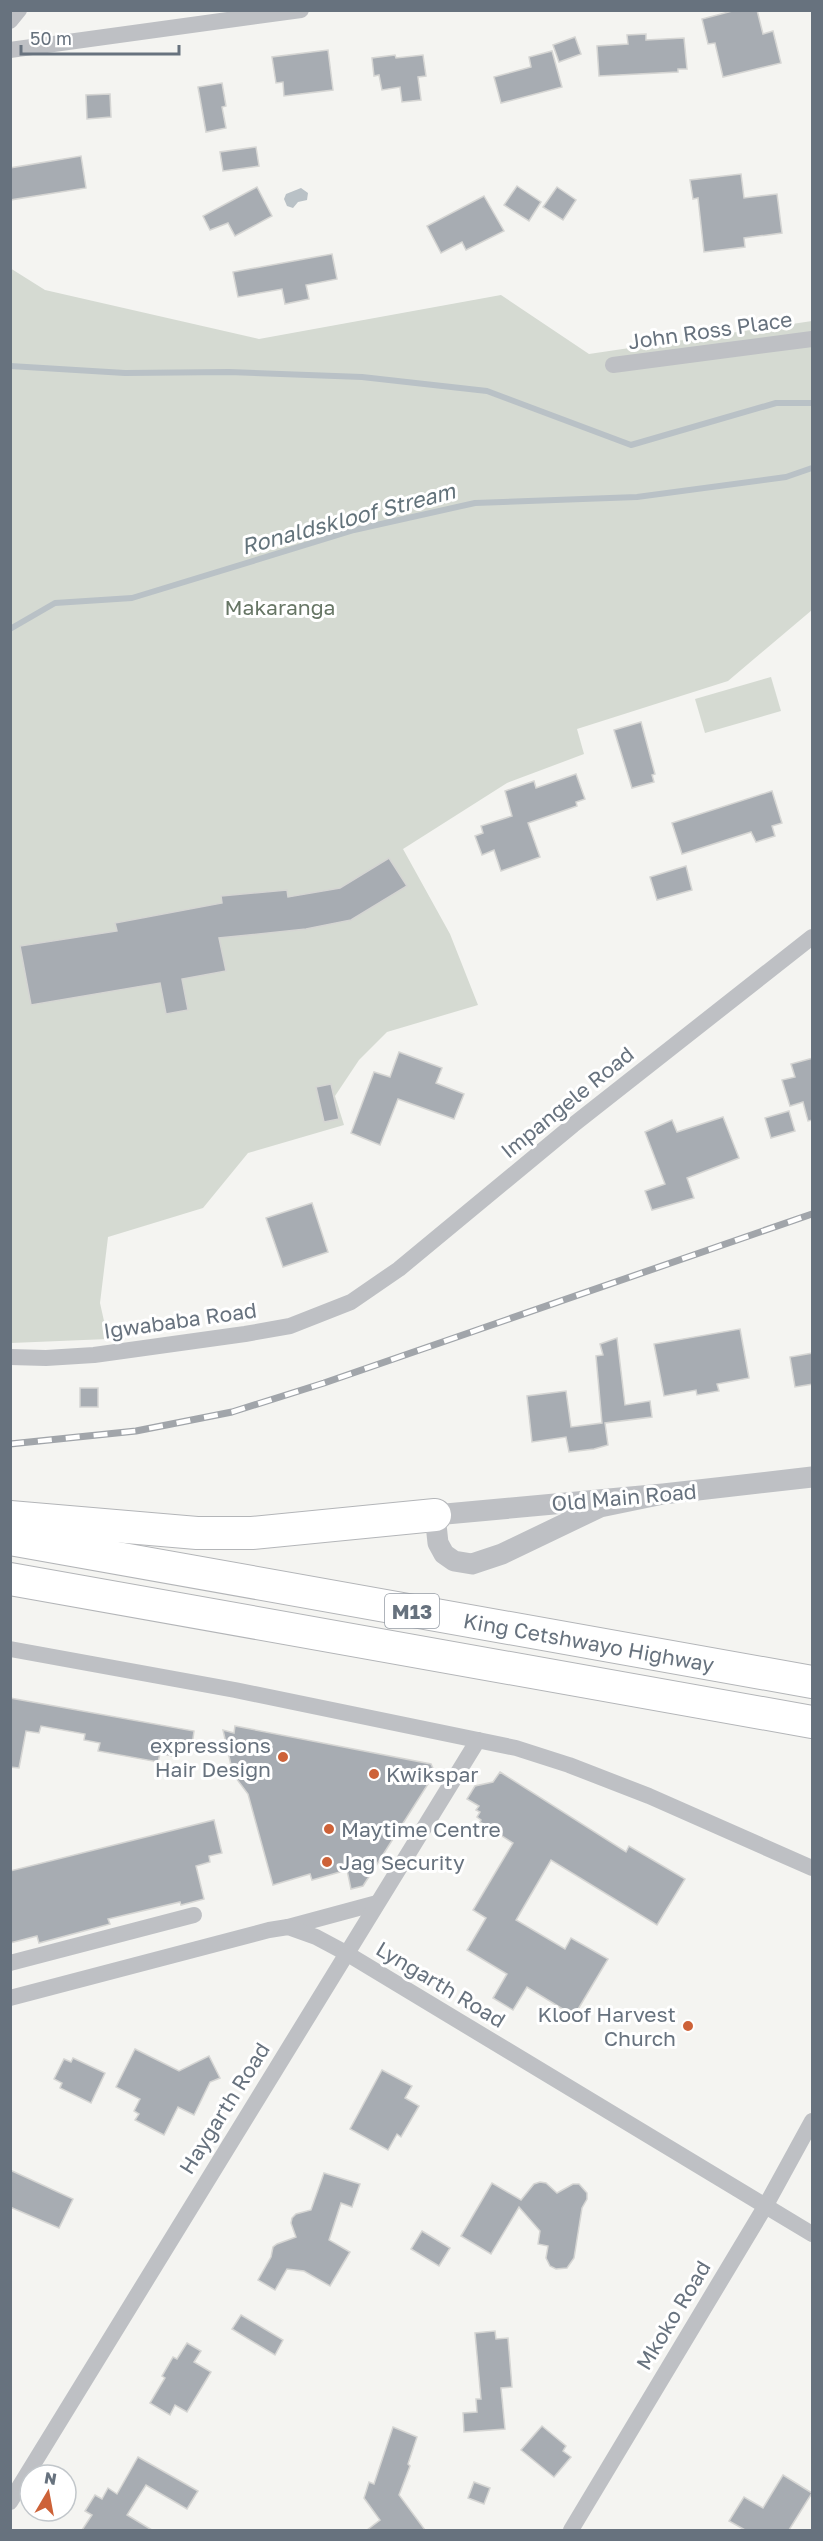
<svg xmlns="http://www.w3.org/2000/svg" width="823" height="2541" font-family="'Golos Text',sans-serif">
	<rect width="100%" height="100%" fill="#f4f4f1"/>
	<!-- green -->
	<g fill="#d5dad2">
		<polygon points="10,268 45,290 259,339 501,295 589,354 812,321 812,610 728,681 577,729 584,754 507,783 403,849 450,934 478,1005 387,1032 359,1060 335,1096 344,1125 248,1153 203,1208 108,1237 100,1303 108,1339 11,1343"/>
		<polygon points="771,677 781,711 705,733 695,699"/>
	</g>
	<!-- water -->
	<polygon fill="#b9c1c6" points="301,188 308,193 307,200 298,202 293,208 287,206 284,199 286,194"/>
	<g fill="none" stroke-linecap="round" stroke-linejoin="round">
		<!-- stream -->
		<g stroke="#b9c1c6" stroke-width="6">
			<polyline points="10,366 125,373 229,372 362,377 487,391 631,445 776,403 812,403"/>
			<polyline points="10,629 55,603 132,598 354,530 475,503 637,497 786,477 812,468"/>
		</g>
	</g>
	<!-- building -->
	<g fill="#a7acb2" stroke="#d5d5d3" stroke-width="1.5">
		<polygon points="736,10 757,10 763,34 773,31 781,63 723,77 715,43 708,44 702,19"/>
		<polygon points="646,34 646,40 684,38 687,69 678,69 678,72 599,76 597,46 628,44 627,35"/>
		<polygon points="575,37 581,54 559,62 553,45"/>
		<polygon points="328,50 333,90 284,96 283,82 276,83 272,57"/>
		<polygon points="552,51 562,87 501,103 494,77 531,67 529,57"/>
		<polygon points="395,55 396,58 423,55 426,76 418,77 421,100 402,102 400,87 382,90 379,75 374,76 372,58"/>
		<polygon points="222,83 226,106 222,107 226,128 206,132 198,87"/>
		<polygon points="110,94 111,117 87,119 86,95"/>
		<polygon points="256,147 259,166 223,171 220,152"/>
		<polygon points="81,156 86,188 10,200 10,168"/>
		<polygon points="741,174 744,198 777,194 782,233 744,238 745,247 704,252 698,198 693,199 690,180"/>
		<polygon points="517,186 541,202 529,221 504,205"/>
		<polygon points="257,187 272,216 235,236 228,223 210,230 203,216"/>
		<polygon points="557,187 576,200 563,220 543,207"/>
		<polygon points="484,196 504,231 466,250 462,242 441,253 427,226"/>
		<polygon points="332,254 337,279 306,285 309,299 285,304 282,289 238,297 233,272"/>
		<polygon points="641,722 655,774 652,775 654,782 632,788 614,730"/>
		<polygon points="576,774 585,799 576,802 577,806 528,823 540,857 501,871 494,850 482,855 475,836 483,833 481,826 512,816 505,791 534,781 536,788"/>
		<polygon points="772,791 782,823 772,826 775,836 756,842 751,832 682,854 672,823"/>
		<polygon points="389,858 407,886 351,920 306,929 219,938 226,971 182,979 188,1010 166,1014 160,983 31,1005 20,946 117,931 115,923 222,903 221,896 287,890 288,897 340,888"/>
		<polygon points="686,866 692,890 657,900 650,877"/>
		<polygon points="399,1052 442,1068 436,1083 464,1094 454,1119 398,1099 380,1145 351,1133 374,1072 390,1077"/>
		<polygon points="813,1058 813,1120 808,1121 803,1102 790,1106 782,1080 795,1077 791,1064"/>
		<polygon points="331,1084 339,1119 324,1122 316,1087"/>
		<polygon points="789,1111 795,1131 771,1138 765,1118"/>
		<polygon points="723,1117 739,1158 687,1178 694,1198 652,1210 645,1191 665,1184 645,1132 672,1120 677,1132"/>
		<polygon points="312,1203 328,1252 283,1267 266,1218"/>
		<polygon points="740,1329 749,1378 717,1384 719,1391 697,1395 696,1390 664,1396 654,1344"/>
		<polygon points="617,1338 625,1405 650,1401 652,1417 605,1423 608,1445 594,1449 569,1452 566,1437 532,1442 527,1396 566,1391 571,1427 602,1423 596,1356 603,1355 600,1344"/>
		<polygon points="813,1353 813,1384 795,1387 790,1357"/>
		<rect x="80" y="1388" width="18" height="19"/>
		<polygon points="10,1698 194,1731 191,1753 174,1750 173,1756 160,1754 158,1762 98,1751 100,1743 84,1740 85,1734 41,1726 39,1733 26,1731 19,1768 10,1767"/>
		<polygon points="235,1726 431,1764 435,1773 363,1886 351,1889 347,1870 312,1880 310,1874 273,1885 248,1794 233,1774 223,1730 234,1733"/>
		<polygon points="500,1772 626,1852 629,1846 685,1879 657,1925 551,1860 516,1920 565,1949 571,1938 608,1959 574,2016 527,1987 513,2010 493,1998 507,1974 467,1950 486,1918 473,1910 513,1843 480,1822 481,1820 477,1817 480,1812 476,1810 479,1806 467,1799 475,1786 493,1782"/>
		<polygon points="214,1820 222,1853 209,1856 210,1862 196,1866 204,1899 181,1905 180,1902 108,1919 110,1924 39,1943 37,1936 10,1943 10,1871"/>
		<polygon points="135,2049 179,2071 209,2056 220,2078 210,2082 194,2115 178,2107 164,2135 135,2120 139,2114 134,2111 140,2099 116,2087"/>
		<polygon points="73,2058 105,2073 91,2103 60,2088 62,2083 54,2079 64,2059 71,2062"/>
		<polygon points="382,2070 412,2086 405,2098 419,2106 401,2137 397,2134 388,2150 350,2129"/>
		<polygon points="10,2170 73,2199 59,2228 10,2207"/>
		<polygon points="324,2173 360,2184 352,2207 341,2203 329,2240 350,2252 330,2286 304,2271 287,2269 275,2290 258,2280 271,2257 273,2247 277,2244 296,2237 291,2223 292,2218 296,2214 311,2210"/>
		<polygon points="540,2182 546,2183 557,2193 573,2184 579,2184 587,2193 587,2199 582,2208 574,2258 567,2268 556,2269 550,2266 546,2258 548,2246 538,2244 540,2231 519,2207 491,2254 461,2236 492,2183 521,2200 534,2184"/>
		<polygon points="422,2231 450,2248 439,2266 411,2249"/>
		<polygon points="241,2315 283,2340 275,2355 232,2329"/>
		<polygon points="495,2331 496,2339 508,2338 512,2387 501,2388 505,2429 464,2432 463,2413 477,2412 476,2399 481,2399 475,2333"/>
		<polygon points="187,2343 201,2351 194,2362 211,2372 187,2412 175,2405 170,2415 150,2403 165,2378 162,2376 173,2357 177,2359"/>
		<polygon points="542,2426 566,2446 563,2451 571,2457 554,2477 521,2450"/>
		<polygon points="393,2427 417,2437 408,2464 410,2466 399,2495 425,2530 367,2530 380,2520 364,2498 369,2482 374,2484"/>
		<polygon points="138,2457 198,2491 187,2509 146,2485 127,2515 152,2530 82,2530 92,2515 85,2511 95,2495 102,2499 108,2488 117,2494"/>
		<polygon points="783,2475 812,2493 789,2530 745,2530 729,2521 744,2497 763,2508"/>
		<polygon points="474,2482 490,2488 484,2504 468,2498"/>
	</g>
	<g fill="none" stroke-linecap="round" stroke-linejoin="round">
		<!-- motorway casing -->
		<g stroke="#b3b5b8" stroke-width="34">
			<g id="motorway">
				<polyline points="10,1517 197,1533 252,1533 435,1515"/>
				<path id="s1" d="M10,1539L812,1682"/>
				<polyline points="10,1579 812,1722"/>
			</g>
		</g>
		<!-- minor -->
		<g stroke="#bec0c4" stroke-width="16">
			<polyline points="10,21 19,10"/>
			<polyline points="10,50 301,10"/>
			<polyline points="613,365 812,339"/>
			<polyline points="10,1357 46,1358 94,1355 245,1334 290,1326 351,1302 399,1269 573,1125 812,937"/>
			<polyline points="10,1649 235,1690 516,1748 569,1765 649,1796 812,1868"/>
			<polyline points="288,1927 377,1903"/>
			<polyline points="10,1963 194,1915"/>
			<polyline points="10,1998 269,1930 288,1927 316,1937 346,1953 812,2234"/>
			<polyline points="10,2502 478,1740"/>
			<polyline points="571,2530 766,2205 812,2121"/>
		</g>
		<!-- tertiary -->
		<polyline stroke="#bec0c4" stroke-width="21" points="663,1494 600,1507 502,1554 472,1564 454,1561 444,1554 438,1543 435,1515 663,1494 812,1477"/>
		<!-- motorway -->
		<use href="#motorway" stroke="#fff" stroke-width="32"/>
		<!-- rail casing -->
		<g stroke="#a1a5aa" stroke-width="7">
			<polyline id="rail" points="10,1444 136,1431 232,1412 324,1383 812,1214"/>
		</g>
		<!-- rail -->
		<use href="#rail" stroke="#fff" stroke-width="4.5" stroke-dasharray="14" stroke-linecap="butt"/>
	</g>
	<!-- markers -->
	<g fill="#cd6238" stroke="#fff" stroke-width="2">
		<circle cx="283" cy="1757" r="6"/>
		<circle cx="374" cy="1774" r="6"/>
		<circle cx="329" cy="1829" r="6"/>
		<circle cx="327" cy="1862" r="6"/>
		<circle cx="688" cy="2026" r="6"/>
	</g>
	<g text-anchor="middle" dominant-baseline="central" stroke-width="6" stroke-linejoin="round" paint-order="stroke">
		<!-- shield labels -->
		<rect fill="#fff" stroke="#959ca5" stroke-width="1.5" x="385" y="1594" width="54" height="34" rx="4.5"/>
		<g font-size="20" font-weight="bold" fill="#67727e">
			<text x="412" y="1611">M13</text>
		</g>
		<!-- street labels -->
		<g font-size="21" fill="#67727e" stroke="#fff">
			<text transform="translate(710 330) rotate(-8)">John Ross Place</text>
			<text transform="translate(567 1102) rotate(-39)">Impangele Road</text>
			<text transform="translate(180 1320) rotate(-8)">Igwababa Road</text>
			<text transform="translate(624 1497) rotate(-5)">Old Main Road</text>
			<text stroke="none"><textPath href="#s1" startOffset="588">King Cetshwayo Highway</textPath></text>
			<text transform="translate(441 1984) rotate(31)">Lyngarth Road</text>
			<text transform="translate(224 2108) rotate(-58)">Haygarth Road</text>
			<text transform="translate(673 2315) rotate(-59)">Mkoko Road</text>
		</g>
		<!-- park labels -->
		<g font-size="21" fill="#677665" stroke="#fff">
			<text x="280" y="607">Makaranga</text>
		</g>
		<!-- poi labels -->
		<g font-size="21" fill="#67727e" stroke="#fff" text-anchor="start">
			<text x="271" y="1745" text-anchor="end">expressions<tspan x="271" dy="24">Hair Design</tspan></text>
			<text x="386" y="1774">Kwikspar</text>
			<text x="341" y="1829">Maytime Centre</text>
			<text x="339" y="1862">Jag Security</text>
			<text x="676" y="2014" text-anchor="end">Kloof Harvest<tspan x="676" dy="24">Church</tspan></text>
		</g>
		<!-- water labels -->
		<g font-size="22" font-style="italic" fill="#63737b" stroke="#fff">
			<text transform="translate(348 518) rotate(-15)">Ronaldskloof Stream</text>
		</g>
	</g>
	<!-- border -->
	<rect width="823" height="2541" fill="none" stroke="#67727e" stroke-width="24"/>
	<!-- north arrow -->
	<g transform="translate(48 2493) rotate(10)"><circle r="28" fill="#ffffff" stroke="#c2c7cb" stroke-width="1.5"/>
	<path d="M0-4.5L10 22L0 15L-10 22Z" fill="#cd6238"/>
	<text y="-9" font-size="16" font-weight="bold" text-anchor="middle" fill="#67727e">N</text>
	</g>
	<!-- scale -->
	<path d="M21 45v9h158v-9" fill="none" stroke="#67727e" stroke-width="3"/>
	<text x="30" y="45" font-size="18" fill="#67727e" stroke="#ffffff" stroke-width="4.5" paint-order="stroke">50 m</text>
</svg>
